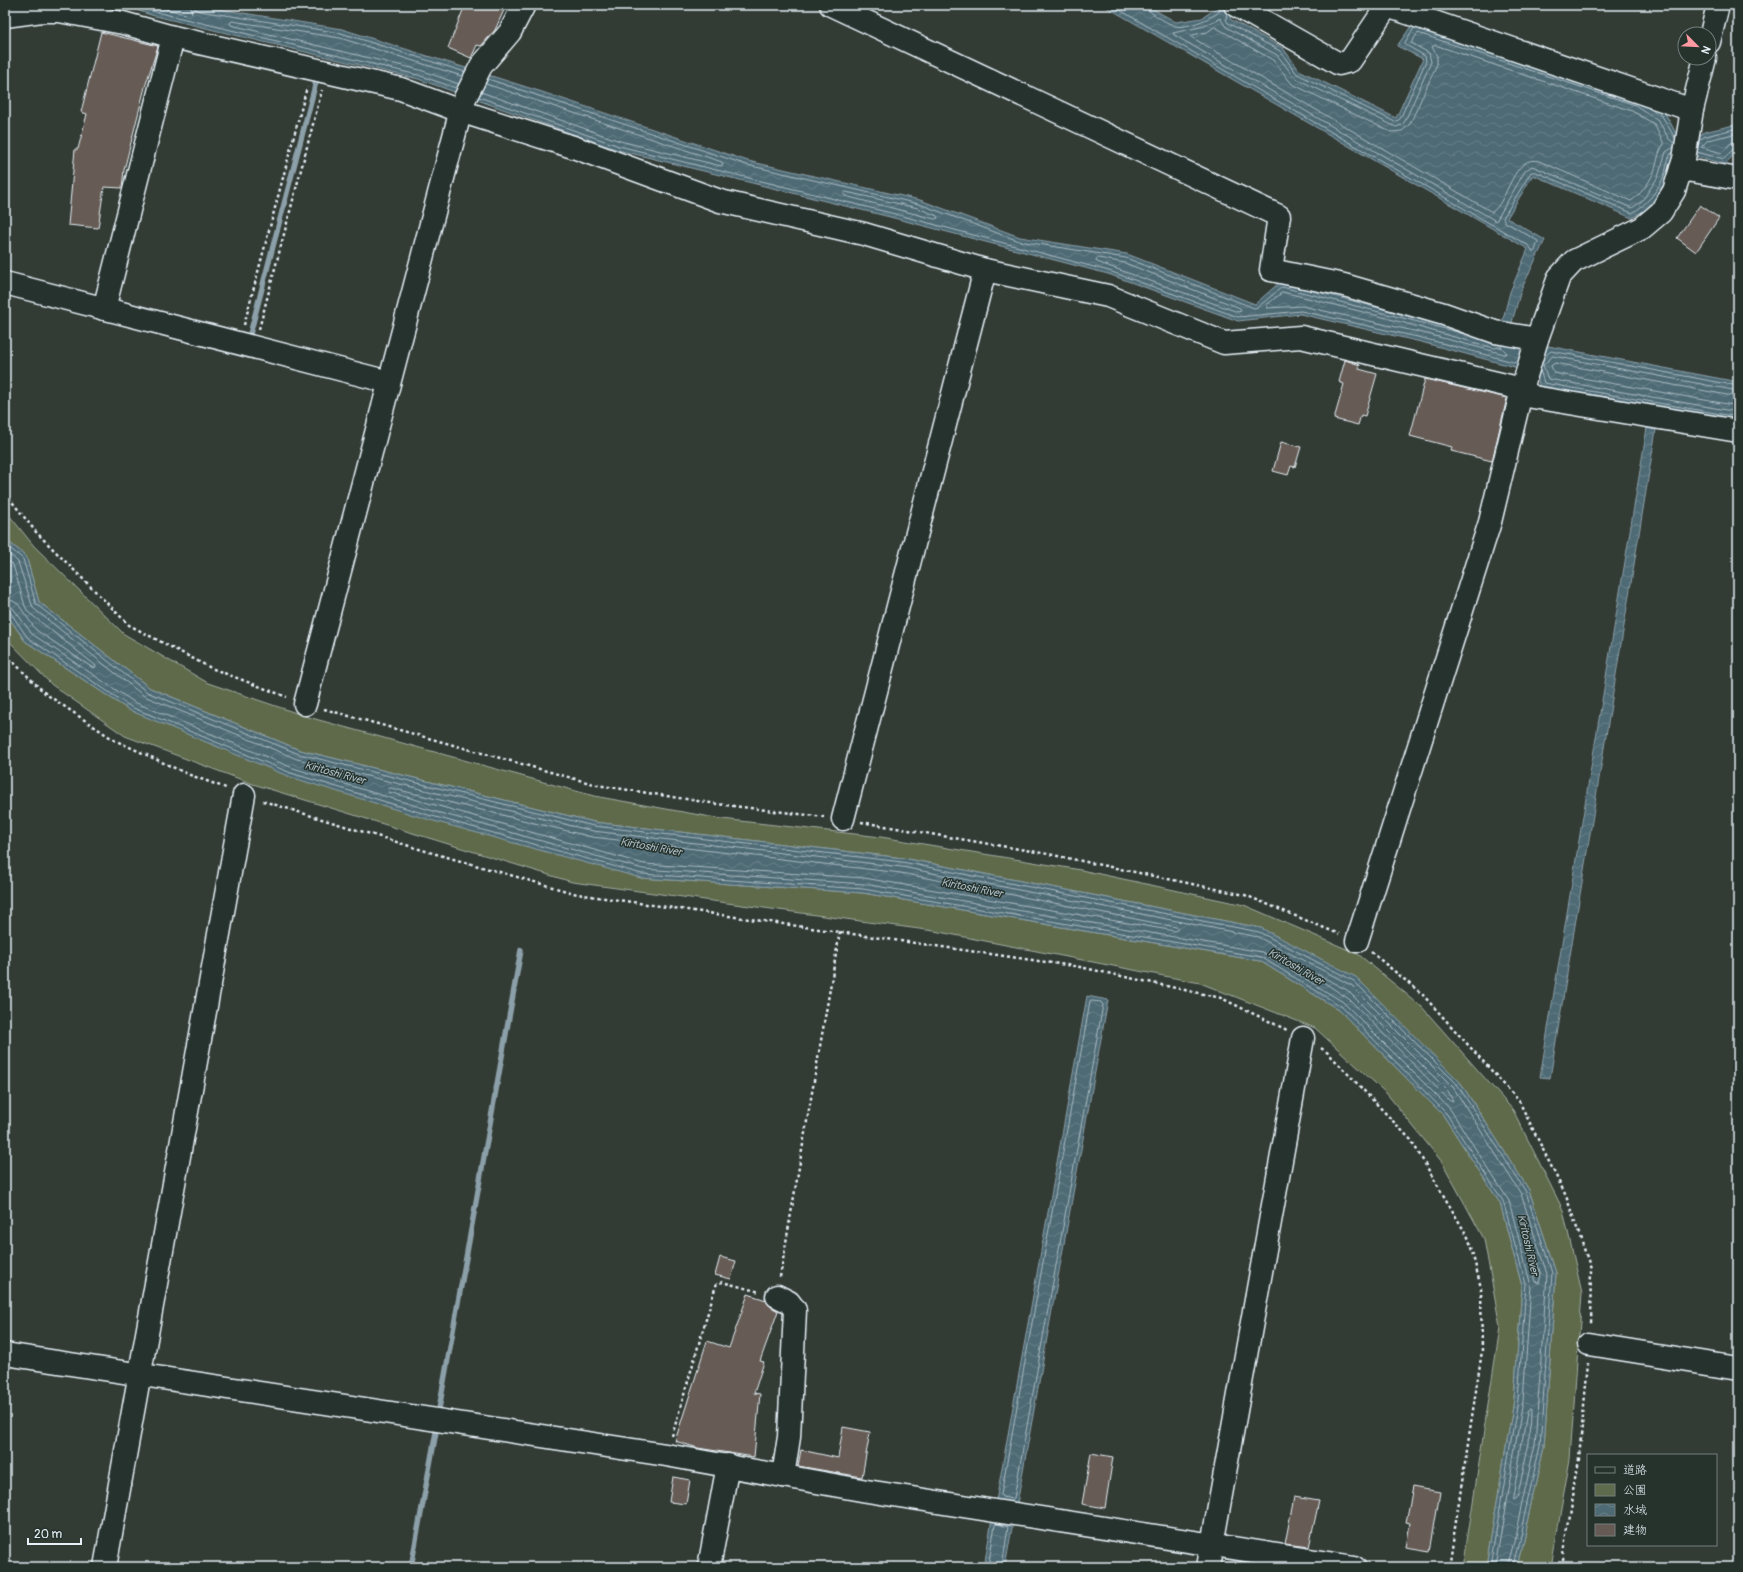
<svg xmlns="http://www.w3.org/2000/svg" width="1743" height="1572" font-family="Pangolin,'Klee One',sans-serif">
	<defs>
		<pattern id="water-waves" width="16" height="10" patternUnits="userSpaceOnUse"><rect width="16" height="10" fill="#4e6a74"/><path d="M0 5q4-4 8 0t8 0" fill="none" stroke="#688089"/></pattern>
	</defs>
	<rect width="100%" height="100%" fill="#333b35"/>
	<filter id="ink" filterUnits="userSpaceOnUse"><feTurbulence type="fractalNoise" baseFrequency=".025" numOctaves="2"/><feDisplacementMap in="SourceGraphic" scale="8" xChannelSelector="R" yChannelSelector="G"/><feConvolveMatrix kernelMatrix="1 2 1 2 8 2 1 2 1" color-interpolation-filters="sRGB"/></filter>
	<g filter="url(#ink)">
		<!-- green -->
		<g fill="#5e6b4c" stroke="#a3aea2">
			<polygon points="5,510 34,546 124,634 208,683 308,717 594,796 722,819 881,837 1081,870 1244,905 1358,954 1422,1007 1513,1110 1563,1210 1582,1293 1570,1459 1551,1567 1517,1567 1544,1446 1556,1273 1529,1190 1460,1082 1261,928 903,858 594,822 300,750 150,688 39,602 26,556 5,539"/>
			<polygon points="5,612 25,641 129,710 641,878 863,893 1260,961 1339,1010 1443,1115 1500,1203 1522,1286 1514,1400 1486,1567 1463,1567 1500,1327 1484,1239 1442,1162 1387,1094 1315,1028 1200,983 934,931 572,882 253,784 125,736 52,685 5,637"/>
		</g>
		<!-- water -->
		<g fill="url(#water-waves)" stroke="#8ca0a9">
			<polygon points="121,5 194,5 342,29 539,91 748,161 920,200 1020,237 1127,254 1255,304 1280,282 1498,339 1510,292 1528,249 1103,5 1146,5 1176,22 1202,18 1221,5 1233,5 1230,19 1283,48 1299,70 1396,118 1423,59 1397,46 1414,22 1639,97 1665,113 1677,135 1695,139 1704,132 1738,124 1738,149 1726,164 1694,156 1667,180 1648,208 1632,218 1533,175 1507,218 1545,240 1521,290 1507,340 1522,351 1540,355 1548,346 1738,382 1738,421 1539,386 1537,373 1421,342 1300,314 1238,321 1108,274 890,217 618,150 418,79 151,15"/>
			<polygon points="1647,428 1656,430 1550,1078 1540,1077"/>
			<polygon points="5,539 26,556 39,602 150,688 300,750 594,822 903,858 1261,928 1356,977 1460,1082 1529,1190 1556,1273 1544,1446 1517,1567 1486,1567 1514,1400 1522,1286 1500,1203 1443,1115 1339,1010 1260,961 863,893 641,878 430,820 290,777 129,710 25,641 5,612"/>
			<polygon points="1087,996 1108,1000 1017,1504 996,1501"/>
			<polygon points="992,1519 1013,1522 1005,1567 984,1567"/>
		</g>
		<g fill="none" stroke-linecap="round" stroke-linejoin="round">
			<!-- shore -->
			<g stroke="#aabbc3" stroke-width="1">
				<polyline points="134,5 152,11 418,75 456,88"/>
				<polyline points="150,5 190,15 192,13 190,5"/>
				<polyline points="195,5 195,9 199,11 341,33 465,72"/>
				<path d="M1111,5L1529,246L1533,252L1535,251L1538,241L1505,222L1503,218L1531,172H1536L1632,213C1645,206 1657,192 1663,178C1667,171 1666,157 1673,152"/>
				<path d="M1145,5C1145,11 1169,24 1175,26C1186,29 1218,17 1223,7"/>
				<polyline points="1227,14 1226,19 1228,23 1280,51 1297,74 1395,122 1400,119 1426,61 1425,56 1404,44 1414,28"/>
				<path d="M1215,27L1273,60L1292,84L1391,132L1402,131L1410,124L1437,64V56L1432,47L1435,45L1632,111L1654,124L1664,144C1657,153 1658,163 1653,174C1649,183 1640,195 1631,201L1539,161C1513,154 1508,202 1492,212L1191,37L1192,35L1207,32Z"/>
				<polyline points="488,79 747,165 919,204 1019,241 1126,258 1254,308 1258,307 1282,287 1465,334"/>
				<polyline points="459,84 420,70 231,25 230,23 232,21 340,38 462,76"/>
				<polyline points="481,92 620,141 721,166 723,165 722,162 486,84"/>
				<polyline points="479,97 619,146 891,213 1109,271 1238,317 1301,311 1422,338 1517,363"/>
				<polyline points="1648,108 1662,116 1675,138"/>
				<polyline points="1738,133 1708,140 1701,147 1722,153 1731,143 1738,142"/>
				<polyline points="1699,140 1706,136 1738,128"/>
				<polyline points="1674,147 1666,152 1658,177 1642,201 1632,208 1532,166 1525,171 1496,221 1174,35 1173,33 1205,26 1220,18 1226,27 1277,55 1295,78 1396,127 1402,125 1405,121 1431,62 1429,53 1411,43 1418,33 1635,105 1658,120 1669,139 1674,143"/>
				<polyline points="1697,152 1724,159 1734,148 1738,147"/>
				<polygon points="846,192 918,208 937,216 938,218 935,219 845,196 844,194"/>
				<polygon points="1098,258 1125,263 1240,308 1241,311 1238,312 1097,262 1096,260"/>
				<polygon points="1283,292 1379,316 1494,348 1501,347 1507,353 1504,354 1423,333 1302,306 1267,308 1267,305"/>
				<polyline points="1544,357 1551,351 1738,386"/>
				<polyline points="1540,370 1544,383 1738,417"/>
				<polyline points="1738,391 1553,356 1543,365 1548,379 1738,412"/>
				<polyline points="1738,397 1555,363 1551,366 1554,373 1738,406"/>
				<polyline points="5,544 23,559 36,604 147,692 299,754 594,826 902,862 1259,932 1354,981 1457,1084 1526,1192 1552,1273 1540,1445 1513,1567"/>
				<polyline points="5,550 18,562 33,608 144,696 297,759 593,831 902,867 1258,937 1351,985 1453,1087 1521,1194 1547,1274 1535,1444 1508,1567"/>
				<polyline points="5,558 13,565 25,606 28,612 95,665 96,667 93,668 36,630 18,604 13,601 5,599"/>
				<polyline points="5,605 13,608 32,634 134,702 293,768 433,811 643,869 864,884 1262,952 1343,1002 1450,1109 1509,1201 1531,1286 1523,1401 1495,1567"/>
				<polyline points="5,610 10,612 28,638 131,707 291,773 432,816 642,874 863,889 1261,957 1341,1006 1446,1113 1503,1201 1526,1284 1518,1400 1490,1567"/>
				<polygon points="391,788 592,837 901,873 1176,927 1178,929 1175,931 864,878 644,864 389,792 388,789"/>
				<polygon points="1319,975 1347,990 1448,1091 1453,1101 1450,1101 1349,999 1317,978 1316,976"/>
				<polygon points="1092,1001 1101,1002 1103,1005 1014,1498 1012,1499 1002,1497 1001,1495 1090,1002"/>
				<polygon points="1526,1236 1529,1237 1541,1275 1539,1283 1536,1282 1525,1239"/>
				<polygon points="1530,1410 1529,1443 1517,1499 1514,1501 1513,1498 1527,1412"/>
				<polyline points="988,1567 995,1525 997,1524 1008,1527 1002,1567"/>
			</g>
			<!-- stream -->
			<g stroke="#8ca0a9" stroke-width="5.5">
				<polyline points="249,338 317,78"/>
				<polyline points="439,1409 521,950"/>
				<polyline points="411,1567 436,1432"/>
			</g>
		</g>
		<!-- building -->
		<g fill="#665b54" stroke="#e8f1f8">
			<polygon points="465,5 492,5 504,10 495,30 481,46 477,45 471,58 448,48"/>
			<polygon points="101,32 158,46 145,87 124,170 122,188 104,187 98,228 68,225 75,149 78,149 87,114 81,112"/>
			<polygon points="1700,205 1719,218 1696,252 1677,238"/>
			<polygon points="1345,360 1360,365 1359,369 1377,374 1365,416 1361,415 1358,425 1334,419 1344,384 1339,382"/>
			<polygon points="1425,379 1507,398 1492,461 1451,451 1452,447 1410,436"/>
			<polygon points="1281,442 1301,447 1295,467 1291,466 1288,475 1273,471"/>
			<polygon points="720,1257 736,1261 731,1279 715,1275"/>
			<polygon points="748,1294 766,1300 771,1307 778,1311 760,1361 764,1362 754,1393 760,1394 754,1457 698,1448 675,1441 707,1341 729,1348"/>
			<polygon points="843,1427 870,1432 862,1477 798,1466 801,1450 838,1458"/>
			<polygon points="1091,1453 1113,1457 1105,1508 1082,1504"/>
			<polygon points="673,1477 690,1480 686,1504 669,1502"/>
			<polygon points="1413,1487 1440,1492 1430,1552 1406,1548 1410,1523 1406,1522"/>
			<polygon points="1294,1497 1319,1501 1309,1547 1285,1544"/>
		</g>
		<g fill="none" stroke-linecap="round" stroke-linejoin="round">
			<!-- minor casing -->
			<g stroke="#e8f1f8" stroke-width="25">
				<g id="minor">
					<polyline points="831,5 1279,216 1271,270 1344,285 1444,314 1495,332 1537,339"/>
					<polyline points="1235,5 1339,64 1350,61 1387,6 1692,110"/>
					<polyline points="5,16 42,11 59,11 123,23 173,37 401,89 460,111 576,148 720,201 864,234 985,270 1108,296 1224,343 1301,337 1522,389 1537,339 1559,277 1574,261 1642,228 1661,212 1674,191 1684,159 1692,110 1705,58"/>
					<polyline points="1709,42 1718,5"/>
					<polyline points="1681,169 1738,179"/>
					<polyline points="5,283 389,382"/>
					<polyline points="104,309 173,37"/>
					<polyline points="305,704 463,102 481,66 510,32 524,5"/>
					<polyline points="843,819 985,270"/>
					<polyline points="1357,941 1490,522 1522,389 1533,397 1738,431"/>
					<polyline points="777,1296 789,1302 795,1310 789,1437 783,1476"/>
					<polyline points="1589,1344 1738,1368"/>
					<polyline points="5,1354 666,1455 867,1491 1354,1567"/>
					<polyline points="105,1567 244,795"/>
					<polyline points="709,1567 728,1465"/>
					<polyline points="1208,1567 1303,1038"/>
				</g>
			</g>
			<!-- path -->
			<g stroke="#e8f1f8" stroke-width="2.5" stroke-dasharray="3 3" stroke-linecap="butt">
				<polyline points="244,325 307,87"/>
				<polyline points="259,329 322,90"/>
				<polyline points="5,493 36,532 129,625 211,668 287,697"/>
				<polyline points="5,654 46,694 114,740 190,775 226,788"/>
				<polyline points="324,709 597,785 717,804 824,817"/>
				<polyline points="263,801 429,852 577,894 1080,967 1221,998 1287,1030"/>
				<polyline points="861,822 1048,854 1245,895 1339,934"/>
				<polyline points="1371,952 1422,994 1519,1101 1566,1196 1591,1269 1590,1325"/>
				<polyline points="1321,1048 1328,1053 1411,1140 1469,1239 1481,1288 1482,1351 1449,1567"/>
				<polyline points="780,1277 840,931"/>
				<polyline points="672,1436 716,1285 722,1282 760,1292"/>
				<polyline points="1562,1567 1579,1458 1588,1363"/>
			</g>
			<!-- minor -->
			<use href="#minor" stroke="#26332d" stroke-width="22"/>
		</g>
	</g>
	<g text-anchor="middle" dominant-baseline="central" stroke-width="3" stroke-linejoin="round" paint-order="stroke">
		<!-- water labels -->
		<g font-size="11" font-style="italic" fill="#aabbc3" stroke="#26332d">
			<text transform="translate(335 773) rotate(15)">Kiritoshi River</text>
			<text transform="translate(651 847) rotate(10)">Kiritoshi River</text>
			<text transform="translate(972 888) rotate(11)">Kiritoshi River</text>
			<text transform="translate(1296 967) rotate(30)">Kiritoshi River</text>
			<text transform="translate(1528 1245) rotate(77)">Kiritoshi River</text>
		</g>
	</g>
	<!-- margin -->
	<rect width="1743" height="1572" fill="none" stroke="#26332d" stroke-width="20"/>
	<rect x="10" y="10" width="1723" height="1552" fill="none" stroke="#e8f1f8" stroke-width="1.5" filter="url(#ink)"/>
	<!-- legend -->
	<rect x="1587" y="1454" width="130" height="92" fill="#26332d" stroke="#747f7e"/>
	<rect x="1595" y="1467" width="20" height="6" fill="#26332d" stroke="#747f7e"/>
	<text x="1623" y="1474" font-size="12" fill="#e8f1f8">道路</text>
	<rect x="1595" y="1484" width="20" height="12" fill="#5e6b4c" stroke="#747f7e"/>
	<text x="1623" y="1494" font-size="12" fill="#e8f1f8">公園</text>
	<rect x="1595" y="1504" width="20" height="12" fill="url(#water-waves)" stroke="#747f7e"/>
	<text x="1623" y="1514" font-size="12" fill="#e8f1f8">水域</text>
	<rect x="1595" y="1524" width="20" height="12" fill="#665b54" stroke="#747f7e"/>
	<text x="1623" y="1534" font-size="12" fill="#e8f1f8">建物</text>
	<!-- north arrow -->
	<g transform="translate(1697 46) rotate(114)"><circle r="19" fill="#26332d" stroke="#747f7e"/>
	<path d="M0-3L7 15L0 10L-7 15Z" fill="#ff9aa2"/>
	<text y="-6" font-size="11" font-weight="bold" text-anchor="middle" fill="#e8f1f8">N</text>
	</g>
	<!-- scale -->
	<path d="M28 1538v6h53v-6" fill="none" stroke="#e8f1f8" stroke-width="2"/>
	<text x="34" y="1538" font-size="12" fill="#e8f1f8" stroke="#26332d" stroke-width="3" paint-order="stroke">20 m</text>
</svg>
